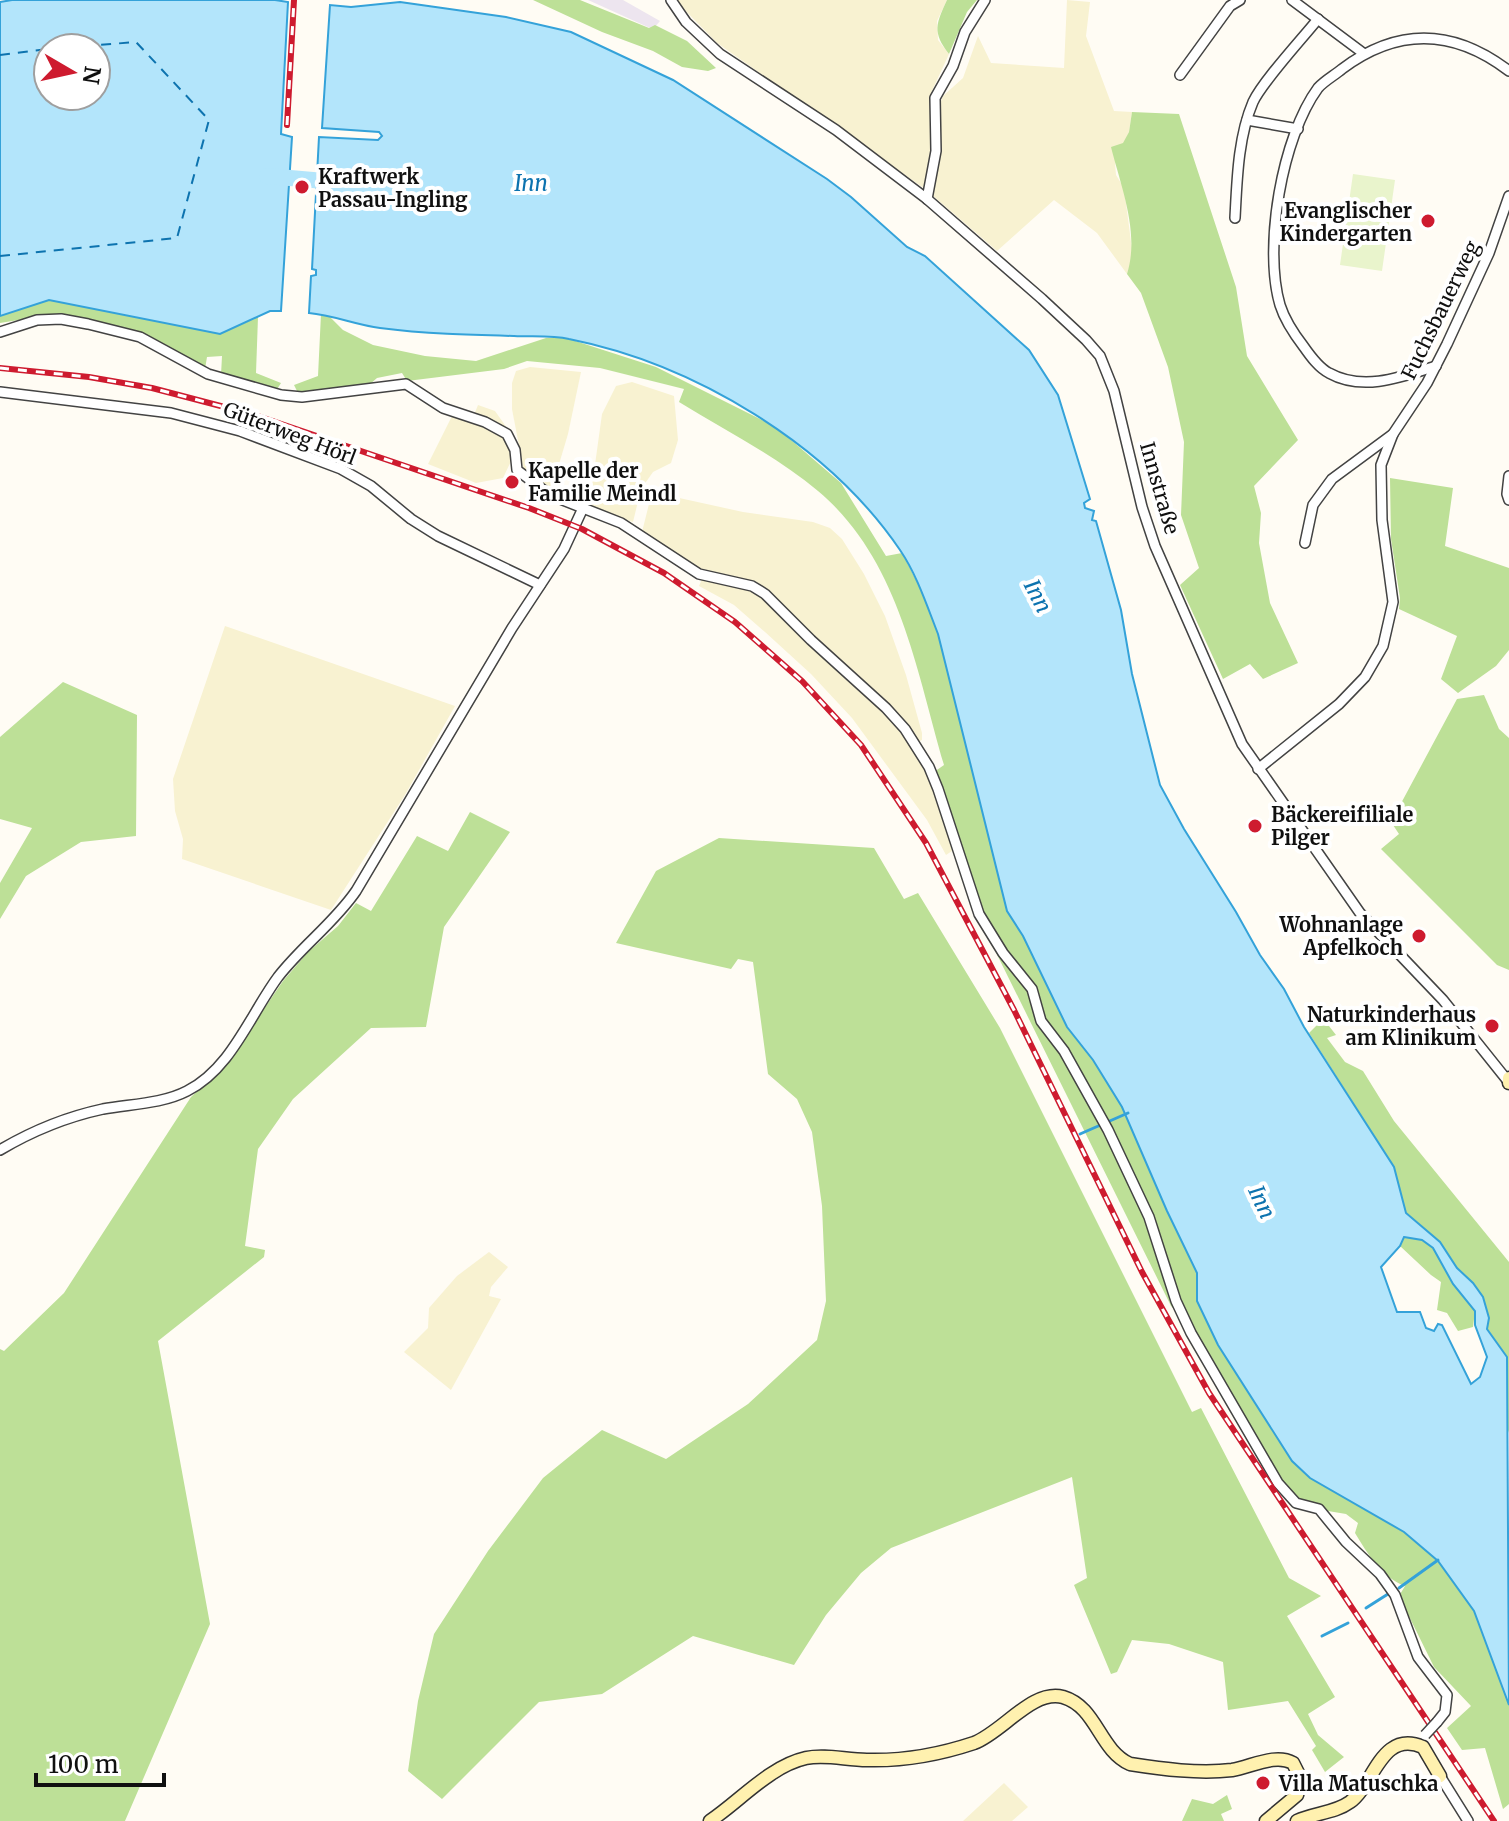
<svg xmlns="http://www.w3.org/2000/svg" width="1509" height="1821" font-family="Merriweather,serif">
	<rect width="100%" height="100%" fill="#fffcf4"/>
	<!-- industrial -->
	<polygon fill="#ede5ef" points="588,0 623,0 660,21 654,28 650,28"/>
	<!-- farmland -->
	<g fill="#f8f2d1">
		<polygon points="675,0 947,0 937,21 938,40 949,54 931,93 932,151 925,189 717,43"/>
		<polygon points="1067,0 1090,2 1086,36 1114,111 1132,112 1129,132 1115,163 1116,175 1124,188 1133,257 1127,274 1097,233 1054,200 997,251 932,195 939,151 940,104 943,96 963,78 978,36 991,63 1064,68"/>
		<polygon points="530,367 581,372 568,434 551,491 524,472 512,409 512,383 516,371"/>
		<polygon points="632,382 674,396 678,440 671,463 653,472 641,489 633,522 589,508 602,414 616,386"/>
		<polygon points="478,405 495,411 512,435 514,455 503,478 476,483 428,464 453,414 472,420"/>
		<polygon points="652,492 743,512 813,522 830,528 842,539 864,574 885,616 906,675 922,733 922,740 918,742 766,591 702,570 642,532"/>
		<polygon points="702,579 745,588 762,598 887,713 909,739 925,767 945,822 952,851 946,855 927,820 852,718 811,674 765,632 734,605 699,586"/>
		<polygon points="225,626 455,706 405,795 331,910 182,859 183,839 175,811 173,779"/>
		<polygon points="489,1252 508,1267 491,1287 489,1296 501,1299 451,1390 404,1352 428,1328 429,1308 457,1276"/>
		<polygon points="1004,1783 1028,1807 1012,1821 963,1821"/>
	</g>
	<!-- forest -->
	<g fill="#bde097">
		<polygon points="533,0 580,0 649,28 655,25 687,41 716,68 708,71 682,67 653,51 602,32"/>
		<path d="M947,0H977L967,12L949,54C932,32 936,24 947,0Z"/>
		<path d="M1132,112L1179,114L1236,287L1247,356L1298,440L1254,486L1261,513L1259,543L1270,603L1298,663L1263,679L1250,664L1223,679L1180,585L1199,568L1181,515L1184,442L1168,367L1141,293L1127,274C1140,233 1121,187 1111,147L1123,143L1129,132Z"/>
		<polygon points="49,300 220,334 258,317 256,373 281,383 276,391 221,375 222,356 207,357 205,369 137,332 104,323 55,314 0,323 0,316"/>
		<path d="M321,314L330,317L343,330L373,345L425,356L476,361L546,338H566L656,367L776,427L841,483L886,556L902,553L923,594L938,634L1007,911L1023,936L1067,1027L1093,1060L1122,1107L1167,1211L1197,1274V1301L1218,1345L1292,1461L1310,1478L1404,1532L1438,1561L1474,1611L1509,1705V1804L1503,1809L1485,1748L1462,1750L1447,1728L1471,1706L1434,1667L1399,1596L1405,1586C1381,1577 1368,1554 1355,1533L1358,1523L1346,1514L1328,1511L1294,1499L1189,1325L1171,1306L975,910L934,772L944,765C916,669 899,559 818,491C776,456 726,431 679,402L684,389L600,368L527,361L504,369L407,381L402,373L377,378L369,385L298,393L294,385L318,376Z"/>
		<polygon points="1390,478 1453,488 1445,546 1509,568 1509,650 1496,666 1458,693 1441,679 1457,636 1399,609 1400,598 1391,539"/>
		<polygon points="63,682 137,715 136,836 81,842 26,876 0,919 0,883 32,828 0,819 0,737"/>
		<polygon points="1484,695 1499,729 1509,738 1509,970 1497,965 1381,849 1399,834 1391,822 1457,699"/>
		<polygon points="470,812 510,832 444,927 426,1027 371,1028 293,1099 258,1149 245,1246 265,1250 264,1257 158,1341 210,1624 125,1821 0,1821 0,1349 4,1351 64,1293 191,1097 227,1063 283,981 308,952 338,926 356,903 371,911 417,836 448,851"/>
		<polygon points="719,838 874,848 904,899 918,893 1000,1028 1192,1412 1201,1408 1289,1578 1321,1596 1287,1616 1335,1697 1308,1714 1318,1735 1344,1757 1325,1772 1312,1750 1316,1746 1288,1701 1228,1710 1223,1662 1169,1644 1132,1640 1117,1672 1111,1674 1074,1585 1087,1578 1072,1477 891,1548 861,1573 826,1615 794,1665 693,1636 602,1694 539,1702 442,1799 408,1771 418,1701 434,1634 488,1551 543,1478 602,1430 666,1459 748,1404 817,1340 826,1301 822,1206 812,1132 797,1099 768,1074 753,962 738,959 731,969 616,943 656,871"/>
		<polygon points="1321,1021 1329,1026 1336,1035 1327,1038 1345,1062 1363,1071 1394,1121 1509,1262 1509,1433 1506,1424 1507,1357 1487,1328 1489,1318 1473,1283 1457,1268 1440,1242 1406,1213 1394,1167 1309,1033"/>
		<polygon points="1404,1237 1422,1240 1433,1248 1453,1284 1475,1311 1473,1327 1458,1331 1447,1313 1437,1310 1441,1282 1431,1275 1400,1246"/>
		<polygon points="1227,1795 1232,1809 1221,1814 1224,1821 1182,1821 1192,1799 1213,1804"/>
	</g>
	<!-- pitch -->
	<polygon fill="#e9f4cc" points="1353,174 1395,180 1382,271 1340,265"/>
	<!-- water -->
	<g fill="#b3e5fb" stroke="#34a2d9" stroke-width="2" fill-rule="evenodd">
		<path d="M12,0H275L288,2L281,134L292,137L281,311H270L220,334L49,300L0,316V2ZM48,48H96V96H48Z"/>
		<path d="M400,2L506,17L571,32L673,80L827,179L851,197L907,247L925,256L1029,350L1058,395L1090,499L1084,503L1085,508L1094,511L1092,520L1096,521L1121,610L1132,674L1160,785L1184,829L1236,912L1260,955L1284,989L1304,1027L1394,1167L1406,1213L1440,1242L1457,1268L1473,1283L1483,1297L1489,1318L1487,1329L1507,1357L1509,1705L1474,1611L1438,1561L1404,1532L1310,1478L1292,1461L1218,1345L1197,1301V1273L1167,1211L1122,1107L1093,1060L1067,1027L1023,936L1007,911L938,634C927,606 917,575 900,550C828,444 694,364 569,339C552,335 532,337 514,336C470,335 425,334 380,328C356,325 333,315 309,313L311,276L316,275V270L312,269L319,137L378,140L382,136L379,132L322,128L330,5L351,7ZM1404,1237L1422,1240L1433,1248L1453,1284L1475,1311V1325L1487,1357L1480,1377L1471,1384L1442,1325L1438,1324L1434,1331L1426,1328L1420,1312H1397L1381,1267L1400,1246Z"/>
	</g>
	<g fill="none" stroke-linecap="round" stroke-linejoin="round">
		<!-- stream -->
		<g stroke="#34a2d9" stroke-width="3">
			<polyline points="1080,1134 1128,1113"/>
			<polyline points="1399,1588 1438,1560"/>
			<polyline points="1366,1608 1388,1594"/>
			<polyline points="1322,1636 1348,1623"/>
		</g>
		<!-- river -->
		<polyline stroke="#b3e5fb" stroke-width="16" points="267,176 336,182"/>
		<!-- ferry -->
		<g stroke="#0d73af" stroke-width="2" stroke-dasharray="10 8" stroke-linecap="butt">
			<polyline points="0,55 48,49"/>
			<polyline points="0,256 177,238 209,120 136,42 62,48"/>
		</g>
		<!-- street casing -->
		<g stroke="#434343" stroke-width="12">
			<g id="street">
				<polyline points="671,0 686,22 720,54 836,130 927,199 1042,299 1086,340 1100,356 1114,391 1142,507 1155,546 1242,744 1360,913 1443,1000 1507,1080"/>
				<polyline points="1292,0 1363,53"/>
				<polyline points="1180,75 1230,6 1240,0"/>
				<polyline points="1247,120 1298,129"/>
				<polyline points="927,199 936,151 935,98 953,66 965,32 985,0"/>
				<path d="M1235,218C1237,180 1238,137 1253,102C1263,81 1301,40 1318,19"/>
				<polyline points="0,332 37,320 61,319 88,324 140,337 208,374 281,395 302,397 406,384 443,408 485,422 507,434 515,450 517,470 550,495 621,523 699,574 752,586 765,594 811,640 886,708 905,729 929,767 938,789 979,914 1003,953 1032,989 1041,1021 1064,1051 1108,1130 1149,1217 1176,1301 1191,1333 1278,1483 1296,1503 1319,1509 1346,1542 1380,1574 1395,1595 1418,1657 1447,1695 1445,1712 1437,1722"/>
				<path d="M1436,366C1402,377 1363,392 1329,373C1319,368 1311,357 1304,347C1294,334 1285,321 1280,305C1263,247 1282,137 1318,88C1324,81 1335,75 1342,69C1398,27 1454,29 1509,71"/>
				<polyline points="0,392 171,413 240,431 341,469 371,486 411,519 438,536 540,585"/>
				<polyline points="1509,476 1507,494 1509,500"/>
				<polyline points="1305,543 1313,505 1332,479 1393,434"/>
				<polyline points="1258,769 1339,704 1365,677 1383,646 1393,602 1382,520 1381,465 1393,434 1427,383 1447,344 1489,253 1509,196"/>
				<path d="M0,1150C32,1131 66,1117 103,1109C130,1104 162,1104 187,1091C231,1069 250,1015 278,977C302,946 334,923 356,891L512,628L564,549L583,508"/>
				<polyline points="1440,1776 1468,1821"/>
			</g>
		</g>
		<!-- secondary casing -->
		<g stroke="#323232" stroke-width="15">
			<g id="secondary">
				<polyline points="1509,1078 1509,1083"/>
				<path d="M710,1821C740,1801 770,1766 806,1758C826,1754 846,1760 867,1760C902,1761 941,1754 974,1743C1003,1732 1032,1689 1063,1697C1097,1707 1099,1750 1130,1764C1162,1769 1199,1774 1232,1770C1251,1767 1275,1753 1293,1763L1301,1779L1297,1795L1266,1821"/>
				<path d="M1297,1821C1314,1813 1335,1813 1350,1802C1374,1785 1381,1729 1423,1747L1440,1776"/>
			</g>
		</g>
		<!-- street -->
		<use href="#street" stroke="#fff" stroke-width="9"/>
		<!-- secondary -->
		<use href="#secondary" stroke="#fff1af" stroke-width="12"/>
		<!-- rail casing -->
		<g stroke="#ce1b2f" stroke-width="6">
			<g id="rail">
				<polyline points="287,125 294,0"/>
				<polyline points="0,368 89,377 152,388 255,415 529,508 582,529 664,573 735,622 802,681 861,745 926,843 1014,1010 1142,1272 1209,1393 1494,1821"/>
			</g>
		</g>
		<!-- rail -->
		<use href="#rail" stroke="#fff" stroke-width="3" stroke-dasharray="9" stroke-linecap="butt"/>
		<!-- street-bridge casing -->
		<g stroke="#434343" stroke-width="12" stroke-linecap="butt">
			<polyline id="street-bridge" points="1425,1735 1437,1722"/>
		</g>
		<!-- street-bridge -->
		<use href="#street-bridge" stroke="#fff" stroke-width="9"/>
	</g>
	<!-- markers -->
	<g fill="#ce1b2f" stroke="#fff" stroke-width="3">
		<circle cx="302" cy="187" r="8"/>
		<circle cx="1428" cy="221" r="8"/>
		<circle cx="512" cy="482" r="8"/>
		<circle cx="1255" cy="826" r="8"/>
		<circle cx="1419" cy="936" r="8"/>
		<circle cx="1492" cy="1026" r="8"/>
		<circle cx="1263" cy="1783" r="8"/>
	</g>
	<g text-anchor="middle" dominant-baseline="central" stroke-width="8" stroke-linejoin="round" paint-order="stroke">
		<!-- poi labels -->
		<g font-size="20" font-weight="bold" fill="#101010" stroke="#fff" text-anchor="start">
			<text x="318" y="176">Kraftwerk<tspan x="318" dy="23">Passau-Ingling</tspan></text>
			<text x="1412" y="210" text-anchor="end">Evanglischer<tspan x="1412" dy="23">Kindergarten</tspan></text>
			<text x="528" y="470">Kapelle der<tspan x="528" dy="23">Familie Meindl</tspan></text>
			<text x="1271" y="814">Bäckereifiliale<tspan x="1271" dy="23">Pilger</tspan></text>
			<text x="1403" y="924" text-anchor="end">Wohnanlage<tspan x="1403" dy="23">Apfelkoch</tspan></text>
			<text x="1476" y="1014" text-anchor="end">Naturkinderhaus<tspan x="1476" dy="23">am Klinikum</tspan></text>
			<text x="1279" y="1783">Villa Matuschka</text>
		</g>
		<!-- street labels -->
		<g font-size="20" fill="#101010" stroke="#fff">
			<text transform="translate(1440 310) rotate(-64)">Fuchsbauerweg</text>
			<text transform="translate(290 433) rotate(21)">Güterweg Hörl</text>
			<text transform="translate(1160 488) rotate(74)">Innstraße</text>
		</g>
		<!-- water labels -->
		<g font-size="22" font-style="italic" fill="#0d73af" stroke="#fff">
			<text x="531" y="183">Inn</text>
			<text transform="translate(1038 596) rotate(63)">Inn</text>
			<text transform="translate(1262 1202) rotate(65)">Inn</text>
		</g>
	</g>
	<!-- north arrow -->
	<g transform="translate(72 72) rotate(99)"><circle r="38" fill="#ffffff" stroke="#9f9f9f" stroke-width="2"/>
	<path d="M0-6L14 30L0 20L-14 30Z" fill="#ce1b2f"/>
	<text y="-12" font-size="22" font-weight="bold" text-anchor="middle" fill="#101010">N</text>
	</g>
	<!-- scale -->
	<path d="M36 1773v12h128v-12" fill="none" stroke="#101010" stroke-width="4"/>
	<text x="48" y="1773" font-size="24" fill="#101010" stroke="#ffffff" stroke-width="6" paint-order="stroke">100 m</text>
</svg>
